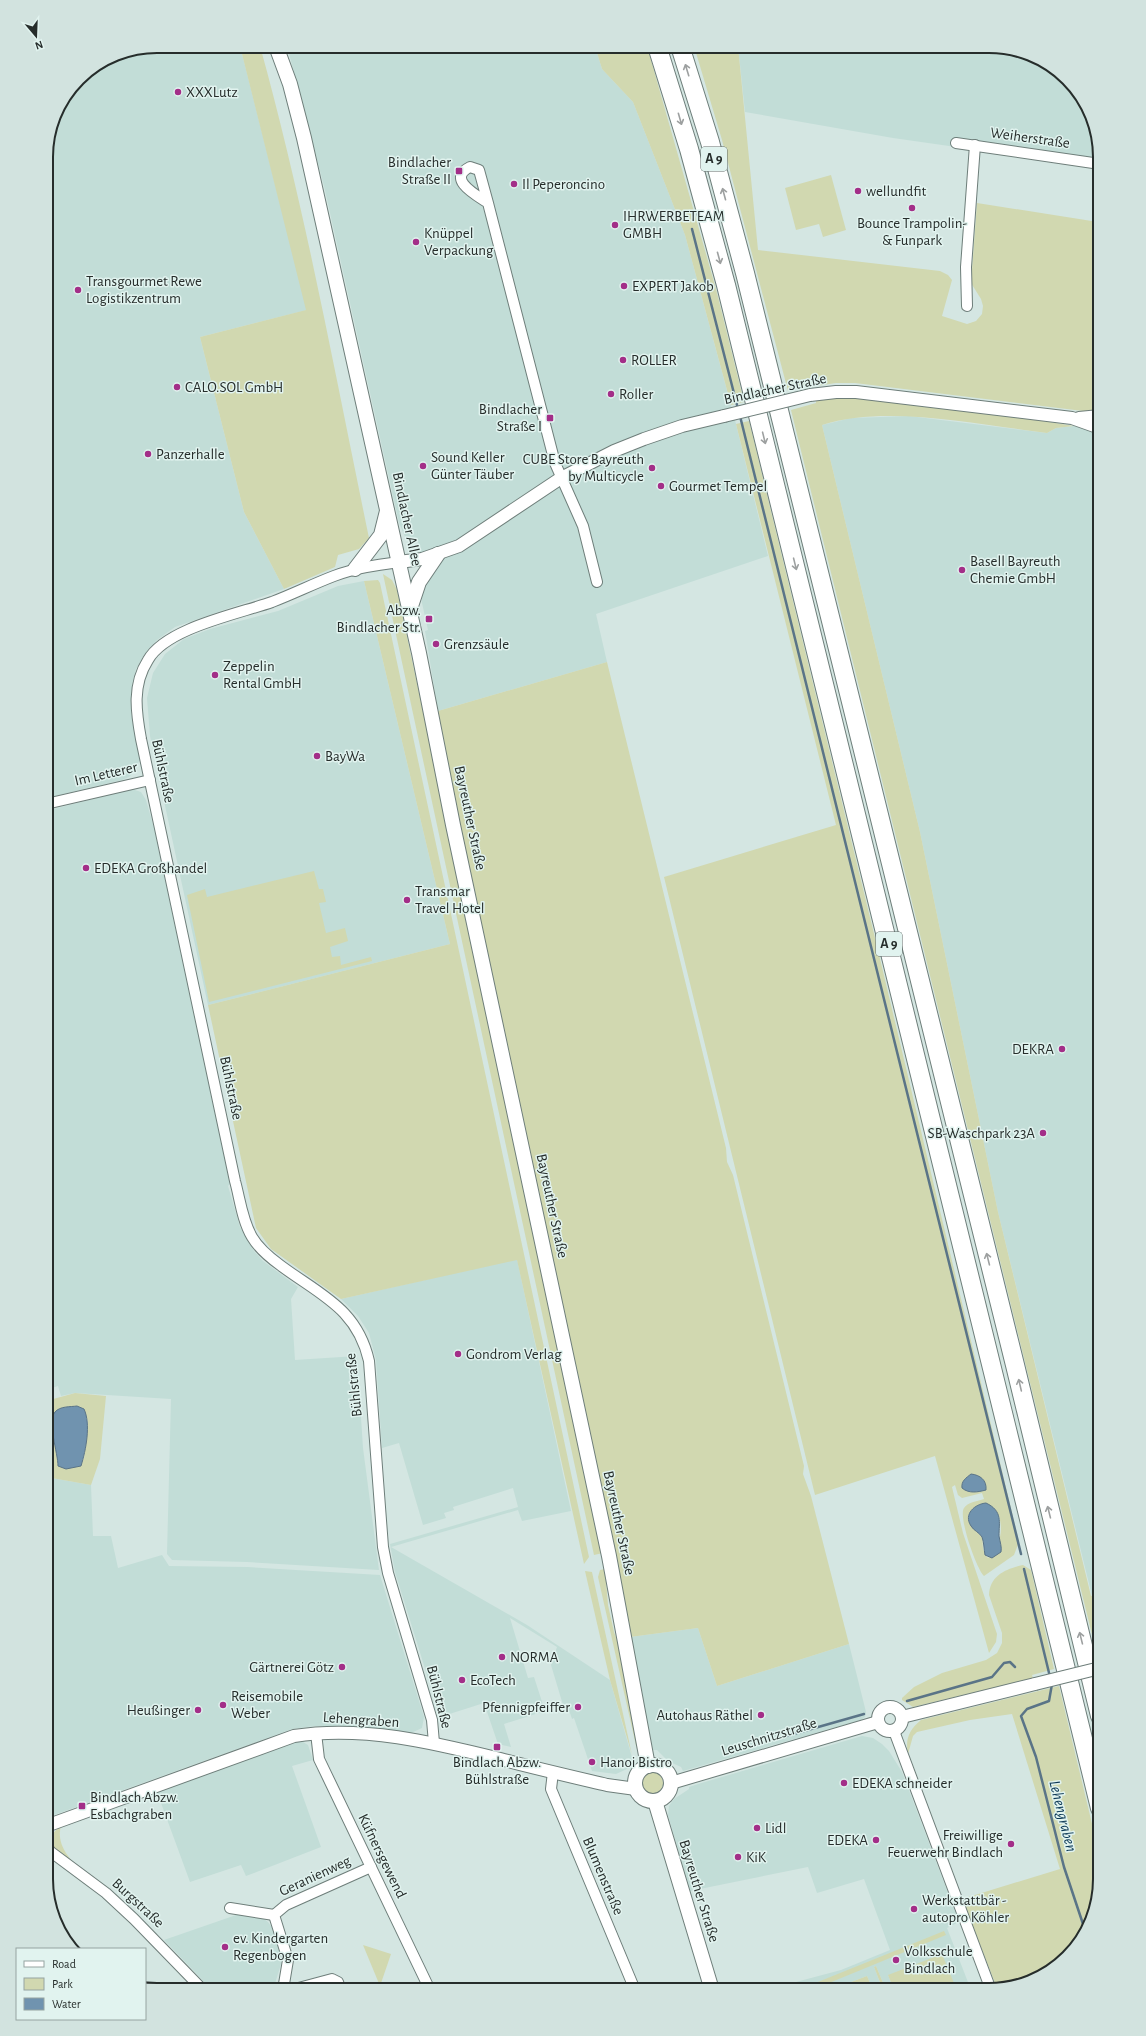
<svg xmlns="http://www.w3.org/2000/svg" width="1146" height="2036" font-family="'Alegreya Sans',sans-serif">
	<rect width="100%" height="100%" fill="#d4e6e2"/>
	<!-- built -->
	<g fill="#c2ddd7">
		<polygon points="157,46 240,46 307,310 200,337 244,512 284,589 175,627 157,640 144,655 136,669 132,685 131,714 140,759 135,771 129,777 122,780 46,798 46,150 55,114 79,78 115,54"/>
		<polygon points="287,46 595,46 602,69 633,102 685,235 736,424 768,556 596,614 607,662 438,711 425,631 428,630 422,603 421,595 425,581 418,541 406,539 399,523 324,186"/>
		<polygon points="738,46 996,46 1051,65 1089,108 1100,160 977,150 893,138 745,112"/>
		<polygon points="909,416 1047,433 1056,428 1074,426 1100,432 1100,608 1097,649 1100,871 1100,1300 1097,1301 1100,1311 1100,1593 1092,1596 998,1212 920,832 822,425 851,418"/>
		<polygon points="364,581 450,944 208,1005 150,736 147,698 153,673 165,654 184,639 210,629 278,611 338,586"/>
		<polygon points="132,789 141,792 146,800 154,828 230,1184 228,1186 240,1227 254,1251 263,1261 298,1287 291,1299 295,1360 357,1356 363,1448 379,1570 247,1562 172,1560 167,1554 171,1399 75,1393 61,1396 58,1386 46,1390 46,811"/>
		<polygon points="517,1259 571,1511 522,1521 518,1510 391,1547 527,1625 610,1680 633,1761 629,1768 616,1774 592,1771 574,1718 572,1719 567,1704 563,1705 551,1665 557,1647 510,1618 528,1678 534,1677 545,1711 504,1724 511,1747 498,1744 484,1703 440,1717 395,1572 390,1544 518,1507 513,1488 453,1507 454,1510 444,1513 446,1518 423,1525 399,1443 382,1448 376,1360 369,1333 358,1316 341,1299"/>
		<polygon points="46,1477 91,1485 93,1536 111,1536 118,1568 162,1555 169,1566 247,1567 380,1575 424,1717 422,1728 411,1733 333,1726 314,1726 292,1729 54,1815 46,1815"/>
		<polygon points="698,1628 717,1686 849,1644 866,1712 865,1717 861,1720 683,1771 681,1767 668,1761 657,1750 653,1750 630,1637"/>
		<polygon points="862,1736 873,1738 882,1744 889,1751 902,1772 959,1922 947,1928 971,1990 952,1990 955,1989 888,1975 894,1990 886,1990 876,1966 874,1967 883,1990 873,1990 867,1976 830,1990 799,1990 796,1982 841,1970 890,1950 864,1879 817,1893 808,1867 690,1891 668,1815 669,1806 674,1799 689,1789 689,1787 698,1784"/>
		<polygon points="297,1742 303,1742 308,1745 313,1760 292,1766 321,1847 246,1876 241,1865 190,1882 157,1792"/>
		<polygon points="239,1914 260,1916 268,1922 274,1930 282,1961 273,1990 212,1990 164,1940"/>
	</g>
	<!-- green -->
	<g fill="#d1d8b0" fill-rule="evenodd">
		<path d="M240,46H260C305,208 335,374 369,538L359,549L338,555L335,567L284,589L244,512L200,337L306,310Z"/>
		<polygon points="595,46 647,46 716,289 744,402 731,405 685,235 633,102 602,69"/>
		<polygon points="694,46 738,46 758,250 940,271 948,275 952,280 942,316 967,324 976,321 982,314 983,306 981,299 971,283 977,203 1098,222 1100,233 1100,407 1090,411 1083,411 855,383 836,383 809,387 808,385 788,391 722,140"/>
		<polygon points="831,175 846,230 823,237 819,224 796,230 785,188"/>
		<path d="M856,397L1024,418L1074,426L1056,428L1047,433C980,425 887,404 822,425L920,832L998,1212L1091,1596L1100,1593V1658L1098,1659L791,410L816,403V400Z"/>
		<path d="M749,421L876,942L1019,1542L1014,1555L984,1576C976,1568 958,1516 964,1508C968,1502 978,1501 984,1499L982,1493L962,1498L958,1495L955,1485L952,1487L963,1533L997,1634L996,1642L989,1653L935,1456L815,1495L664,877L836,825L736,424ZM980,1504L999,1516C1004,1535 999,1543 988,1558C983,1553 982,1545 983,1539C973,1525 957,1517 980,1504Z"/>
		<polygon points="383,574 392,580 397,590 603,1553 594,1555"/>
		<polygon points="378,580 380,583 589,1557 584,1564 517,1260 341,1299 271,1249 256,1228 208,1005 450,944 364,581"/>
		<polygon points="607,662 726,1148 727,1162 733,1175 804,1466 803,1474 811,1496 849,1644 717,1686 698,1628 630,1637 442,743 438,711"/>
		<polygon points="314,871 319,889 323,889 326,902 319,903 326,933 345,928 348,941 330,947 332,957 340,956 341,965 371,957 372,961 209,1002 187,895 205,889 207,897"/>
		<path d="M75,1393L106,1396L100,1459L91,1485L46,1477V1401ZM77,1406L84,1409L88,1422L84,1459L58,1466V1452L63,1408Z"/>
		<path d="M1023,1565L1031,1570L1054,1669L1032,1675L1033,1678L913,1707L902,1700V1698L914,1687L942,1673L986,1660L997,1653L1002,1643V1633L989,1595C990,1575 1006,1569 1023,1565Z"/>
		<polygon points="605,1569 608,1605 614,1632 623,1657 637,1750 598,1577 600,1570"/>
		<polygon points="585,1571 592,1572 632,1755 610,1680"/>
		<path d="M1059,1686L1100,1857V1879L1081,1940L1038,1979L997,1988L962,1899L1060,1869L1012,1714L970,1720L917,1732L913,1736L908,1754C905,1739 909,1730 921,1720Z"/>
		<circle cx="652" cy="1783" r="11"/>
		<path d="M61,1826C56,1843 68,1858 80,1869L52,1846C50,1837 53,1831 61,1826Z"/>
		<polygon points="944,1931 946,1935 812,1990 803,1990 803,1988"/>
		<polygon points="363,1945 391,1954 380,1986"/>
		<polygon points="942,1954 956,1988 952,1990 894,1990 888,1975"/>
		<polygon points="876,1966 886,1990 883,1990 874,1967"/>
		<polygon points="867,1976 873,1990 830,1990"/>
	</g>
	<!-- water -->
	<g fill="#7093af" stroke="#5a7487">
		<path d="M77,1406L84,1409C91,1424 86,1450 81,1466L66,1469L58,1466C58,1453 47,1422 55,1412C60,1406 70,1407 77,1406Z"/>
		<path d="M971,1474C980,1475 987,1480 986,1490C978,1492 969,1494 962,1488C961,1481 966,1478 971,1474Z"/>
		<path d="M986,1503C1003,1511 999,1522 999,1536C1000,1542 1002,1547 1001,1552L992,1558L985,1555C984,1550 984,1542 982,1537C979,1532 974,1531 971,1526C963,1514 975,1504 986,1503Z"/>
	</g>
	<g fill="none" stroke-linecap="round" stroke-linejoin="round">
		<!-- stream -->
		<g stroke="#5a7487" stroke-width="2.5">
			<polyline points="692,229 738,409"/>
			<polyline points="740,416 1021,1554"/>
			<polyline points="1024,1569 1050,1677"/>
			<polyline points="1052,1684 1049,1701 1027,1709 1021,1716 1036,1757 1064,1867 1085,1930"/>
			<polyline points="907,1701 992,1677 1004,1663 1010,1662 1015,1667"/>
			<polyline points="783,1737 864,1714"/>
		</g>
		<!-- minor casing -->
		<g stroke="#6e7e7a" stroke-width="12">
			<g id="minor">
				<polyline points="956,143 1100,164"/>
				<path d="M488,203C476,195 446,179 470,167L479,170L488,203L555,463L583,526L597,582"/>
				<polyline points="967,306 966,267 975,145"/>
				<path d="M399,562C377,565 355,568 334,576C313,584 293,594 272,602C238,614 166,628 148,660C132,685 136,712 141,739L235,1181C240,1199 242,1220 252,1237C259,1249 269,1257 280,1265C320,1295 357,1308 369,1361L383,1547L388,1573L432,1720L434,1743"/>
				<polyline points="46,804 150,780"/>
				<polyline points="894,1731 991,1990"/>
				<polyline points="316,1733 319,1759 430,1990"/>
				<polyline points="553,1772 551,1789 635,1990"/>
				<polyline points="46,1846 51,1852 106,1893 134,1919 203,1990"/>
				<polyline points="230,1908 274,1915"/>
				<polyline points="283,1990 288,1960 274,1915 286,1905 371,1867"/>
				<polyline points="291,1990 332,1979 338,1982 341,1990"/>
			</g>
		</g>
		<!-- tertiary casing -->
		<g stroke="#6e7e7a" stroke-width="14">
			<g id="tertiary">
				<polyline points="810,395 836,392 856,392 1072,418 1100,428"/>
				<polyline points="1079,418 1100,416"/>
				<polyline points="399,562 422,559 459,546 561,478 614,451 644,439 682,426 724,416"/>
				<circle cx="890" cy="1719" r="12"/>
				<polyline points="902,1717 1035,1684"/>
				<polyline points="671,1783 878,1722"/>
				<path d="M46,1826L294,1736C364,1725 435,1743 504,1760C538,1769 573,1777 607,1785L636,1789"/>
			</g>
		</g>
		<!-- secondary casing -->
		<g stroke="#6e7e7a" stroke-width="16">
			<g id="secondary">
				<polyline points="276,46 290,84 304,138 419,653 453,825 609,1556 648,1766"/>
				<polyline points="355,569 381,535 387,511"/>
				<polyline points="411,606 419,582 438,554"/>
				<circle cx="653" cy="1783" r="18"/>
				<polyline points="655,1801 712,1990"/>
			</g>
		</g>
		<!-- motorway casing -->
		<g stroke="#6e7e7a" stroke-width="20">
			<g id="motorway">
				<polyline points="657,46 689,149 726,285 1100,1808"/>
				<polyline points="680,46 710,142 745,273 1015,1365 1100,1716"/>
			</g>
		</g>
		<!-- minor -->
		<use href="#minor" stroke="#fff" stroke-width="10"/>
		<!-- tertiary -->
		<use href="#tertiary" stroke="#fff" stroke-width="12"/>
		<!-- secondary -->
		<use href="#secondary" stroke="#fff" stroke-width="14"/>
		<!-- motorway -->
		<use href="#motorway" stroke="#fff" stroke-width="18"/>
		<!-- tertiary-bridge casing -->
		<g stroke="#6e7e7a" stroke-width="14" stroke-linecap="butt">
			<g id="tertiary-bridge">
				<polyline points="724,416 810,395"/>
				<polyline points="1035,1684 1100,1668"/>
			</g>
		</g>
		<!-- tertiary-bridge -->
		<use href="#tertiary-bridge" stroke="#fff" stroke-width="12"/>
	</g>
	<!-- one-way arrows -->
	<defs><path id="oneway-shaft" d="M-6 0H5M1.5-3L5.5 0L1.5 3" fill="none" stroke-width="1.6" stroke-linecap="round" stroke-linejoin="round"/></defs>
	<g stroke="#9da0a0">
		<use href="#oneway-shaft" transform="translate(687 70) rotate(-107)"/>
		<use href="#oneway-shaft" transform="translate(680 119) rotate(74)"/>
		<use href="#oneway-shaft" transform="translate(724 194) rotate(-105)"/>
		<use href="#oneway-shaft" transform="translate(719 258) rotate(75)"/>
		<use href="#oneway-shaft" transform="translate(764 438) rotate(76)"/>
		<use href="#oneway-shaft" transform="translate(795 564) rotate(76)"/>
		<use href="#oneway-shaft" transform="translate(988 1259) rotate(-104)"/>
		<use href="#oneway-shaft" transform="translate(1020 1385) rotate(-103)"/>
		<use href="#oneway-shaft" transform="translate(1049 1512) rotate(-104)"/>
		<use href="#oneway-shaft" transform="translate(1081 1638) rotate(-104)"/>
	</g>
	<!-- markers -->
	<g fill="#a32e88" stroke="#e1f3ef" stroke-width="1.5">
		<circle cx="178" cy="92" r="4"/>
		<rect x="455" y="167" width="8" height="8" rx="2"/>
		<circle cx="514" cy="184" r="4"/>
		<circle cx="858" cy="191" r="4"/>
		<circle cx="912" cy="208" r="4"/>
		<circle cx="615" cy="225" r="4"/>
		<circle cx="416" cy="242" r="4"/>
		<circle cx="624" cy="286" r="4"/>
		<circle cx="78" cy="290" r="4"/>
		<circle cx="623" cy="360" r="4"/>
		<circle cx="177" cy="387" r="4"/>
		<circle cx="611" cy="394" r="4"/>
		<rect x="546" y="414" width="8" height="8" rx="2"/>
		<circle cx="148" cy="454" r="4"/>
		<circle cx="423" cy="466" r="4"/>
		<circle cx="652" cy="468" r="4"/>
		<circle cx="661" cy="486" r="4"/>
		<circle cx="962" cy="570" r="4"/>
		<rect x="425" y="615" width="8" height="8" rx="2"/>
		<circle cx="436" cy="644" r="4"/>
		<circle cx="215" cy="675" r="4"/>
		<circle cx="317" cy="756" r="4"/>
		<circle cx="86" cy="868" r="4"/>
		<circle cx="407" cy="900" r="4"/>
		<circle cx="1062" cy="1049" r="4"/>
		<circle cx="1043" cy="1133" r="4"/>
		<circle cx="458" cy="1354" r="4"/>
		<circle cx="502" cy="1657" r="4"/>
		<circle cx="342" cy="1667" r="4"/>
		<circle cx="462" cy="1680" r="4"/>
		<circle cx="223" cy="1705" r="4"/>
		<circle cx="578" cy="1707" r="4"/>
		<circle cx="198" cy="1710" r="4"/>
		<circle cx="761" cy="1715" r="4"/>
		<rect x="493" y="1743" width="8" height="8" rx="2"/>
		<circle cx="592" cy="1762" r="4"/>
		<circle cx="844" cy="1783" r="4"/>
		<rect x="78" y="1802" width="8" height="8" rx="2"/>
		<circle cx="757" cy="1828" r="4"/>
		<circle cx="876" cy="1840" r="4"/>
		<circle cx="1011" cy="1844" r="4"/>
		<circle cx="738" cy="1857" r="4"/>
		<circle cx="914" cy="1909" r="4"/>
		<circle cx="225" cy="1947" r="4"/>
		<circle cx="896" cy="1960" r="4"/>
	</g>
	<g text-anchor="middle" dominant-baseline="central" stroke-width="3" stroke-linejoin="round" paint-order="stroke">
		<!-- shield labels -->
		<g fill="#e1f3ef" stroke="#5e6866" stroke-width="1">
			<rect x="701" y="147" width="26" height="24" rx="3"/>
			<rect x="876" y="932" width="26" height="24" rx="3"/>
		</g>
		<g font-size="14" font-weight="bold" fill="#262d2b">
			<text x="714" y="159">A 9</text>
			<text x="889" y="944">A 9</text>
		</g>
		<!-- poi labels -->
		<g font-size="15" fill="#262d2b" stroke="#e1f3ef" text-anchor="start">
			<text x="186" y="92">XXXLutz</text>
			<text x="451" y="162" text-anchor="end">Bindlacher<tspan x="451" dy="17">Straße II</tspan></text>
			<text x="522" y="184">Il Peperoncino</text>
			<text x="866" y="191">wellundfit</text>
			<text x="623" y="216">IHRWERBETEAM<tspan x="623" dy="17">GMBH</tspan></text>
			<text x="912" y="223" text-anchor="middle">Bounce Trampolin-<tspan x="912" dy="17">&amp; Funpark</tspan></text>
			<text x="424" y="233">Knüppel<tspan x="424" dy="17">Verpackung</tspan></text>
			<text x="86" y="281">Transgourmet Rewe<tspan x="86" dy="17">Logistikzentrum</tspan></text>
			<text x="632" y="286">EXPERT Jakob</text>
			<text x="631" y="360">ROLLER</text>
			<text x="185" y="387">CALO.SOL GmbH</text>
			<text x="619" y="394">Roller</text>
			<text x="542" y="409" text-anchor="end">Bindlacher<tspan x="542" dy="17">Straße I</tspan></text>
			<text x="156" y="454">Panzerhalle</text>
			<text x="431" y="457">Sound Keller<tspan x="431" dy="17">Günter Täuber</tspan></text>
			<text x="644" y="459" text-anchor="end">CUBE Store Bayreuth<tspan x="644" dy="17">by Multicycle</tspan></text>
			<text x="669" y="486">Gourmet Tempel</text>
			<text x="970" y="561">Basell Bayreuth<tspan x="970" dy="17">Chemie GmbH</tspan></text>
			<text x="421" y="610" text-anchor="end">Abzw.<tspan x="421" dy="17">Bindlacher Str.</tspan></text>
			<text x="444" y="644">Grenzsäule</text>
			<text x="223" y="666">Zeppelin<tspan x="223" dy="17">Rental GmbH</tspan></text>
			<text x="325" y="756">BayWa</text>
			<text x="94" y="868">EDEKA Großhandel</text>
			<text x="415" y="891">Transmar<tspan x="415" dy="17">Travel Hotel</tspan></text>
			<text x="1054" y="1049" text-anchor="end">DEKRA</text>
			<text x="1035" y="1133" text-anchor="end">SB-Waschpark 23A</text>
			<text x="466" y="1354">Gondrom Verlag</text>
			<text x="510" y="1657">NORMA</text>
			<text x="334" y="1667" text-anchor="end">Gärtnerei Götz</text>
			<text x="470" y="1680">EcoTech</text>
			<text x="231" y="1696">Reisemobile<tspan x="231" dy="17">Weber</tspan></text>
			<text x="570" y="1707" text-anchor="end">Pfennigpfeiffer</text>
			<text x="190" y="1710" text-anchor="end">Heußinger</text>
			<text x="753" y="1715" text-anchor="end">Autohaus Räthel</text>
			<text x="497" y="1762" text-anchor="middle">Bindlach Abzw.<tspan x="497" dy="17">Bühlstraße</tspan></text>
			<text x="600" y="1762">Hanoi Bistro</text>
			<text x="852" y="1783">EDEKA schneider</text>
			<text x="90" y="1797">Bindlach Abzw.<tspan x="90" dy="17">Esbachgraben</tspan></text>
			<text x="765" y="1828">Lidl</text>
			<text x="1003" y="1835" text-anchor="end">Freiwillige<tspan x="1003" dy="17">Feuerwehr Bindlach</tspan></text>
			<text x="868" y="1840" text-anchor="end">EDEKA</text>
			<text x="746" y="1857">KiK</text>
			<text x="922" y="1900">Werkstattbär -<tspan x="922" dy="17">autopro Köhler</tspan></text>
			<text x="233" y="1938">ev. Kindergarten<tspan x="233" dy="17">Regenbogen</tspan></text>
			<text x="904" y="1951">Volksschule<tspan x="904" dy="17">Bindlach</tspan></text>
		</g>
		<!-- street labels -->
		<g font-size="15" fill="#262d2b" stroke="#e1f3ef">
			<text transform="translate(1030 138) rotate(8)">Weiherstraße</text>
			<text transform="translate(775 389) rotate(-12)">Bindlacher Straße</text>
			<text transform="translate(407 519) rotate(78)">Bindlacher Allee</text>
			<text transform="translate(163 771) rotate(78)">Bühlstraße</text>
			<text transform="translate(106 774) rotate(-13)">Im Letterer</text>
			<text transform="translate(470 818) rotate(78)">Bayreuther Straße</text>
			<text transform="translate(231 1088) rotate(78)">Bühlstraße</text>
			<text transform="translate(552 1206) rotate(78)">Bayreuther Straße</text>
			<text transform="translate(354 1385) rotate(-96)">Bühlstraße</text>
			<text transform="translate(619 1523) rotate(78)">Bayreuther Straße</text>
			<text transform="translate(439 1697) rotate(76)">Bühlstraße</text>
			<text transform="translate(361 1720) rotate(4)">Lehengraben</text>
			<text transform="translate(769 1737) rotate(-17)">Leuschnitzstraße</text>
			<text transform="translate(382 1856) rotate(64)">Küfnersgewend</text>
			<text transform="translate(315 1876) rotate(-25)">Geranienweg</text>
			<text transform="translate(603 1876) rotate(67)">Blumenstraße</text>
			<text transform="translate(699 1891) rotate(73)">Bayreuther Straße</text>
			<text transform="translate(138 1903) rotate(43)">Burgstraße</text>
		</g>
		<!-- water labels -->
		<g font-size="16" font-style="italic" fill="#0d3956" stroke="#e1f3ef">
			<text transform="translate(1063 1816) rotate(76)">Lehengraben</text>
		</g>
	</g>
	<!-- crop -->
	<path d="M0 0H1146V2036H0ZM157 53H989A104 104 0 0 1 1093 157V1879A104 104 0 0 1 989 1983H157A104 104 0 0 1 53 1879V157A104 104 0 0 1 157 53Z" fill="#d2e3df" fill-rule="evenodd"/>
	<path fill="none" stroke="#262d2b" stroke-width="2" d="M157 53H989A104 104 0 0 1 1093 157V1879A104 104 0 0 1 989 1983H157A104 104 0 0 1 53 1879V157A104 104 0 0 1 157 53Z"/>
	<!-- legend -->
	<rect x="16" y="1948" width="130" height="72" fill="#e1f3ef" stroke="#96a4a1"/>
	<rect x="24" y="1961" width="20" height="6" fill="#ffffff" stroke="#96a4a1"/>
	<text x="52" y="1968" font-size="12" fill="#262d2b">Road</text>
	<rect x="24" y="1978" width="20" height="12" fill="#d1d8b0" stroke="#96a4a1"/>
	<text x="52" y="1988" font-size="12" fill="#262d2b">Park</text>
	<rect x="24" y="1998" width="20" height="12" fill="#7093af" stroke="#96a4a1"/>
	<text x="52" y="2008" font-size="12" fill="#262d2b">Water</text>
	<!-- north arrow -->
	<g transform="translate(36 36) rotate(161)" stroke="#e1f3ef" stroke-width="3" paint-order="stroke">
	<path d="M0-3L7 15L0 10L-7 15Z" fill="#262d2b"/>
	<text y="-6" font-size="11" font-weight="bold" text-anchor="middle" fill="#262d2b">N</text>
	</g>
</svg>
